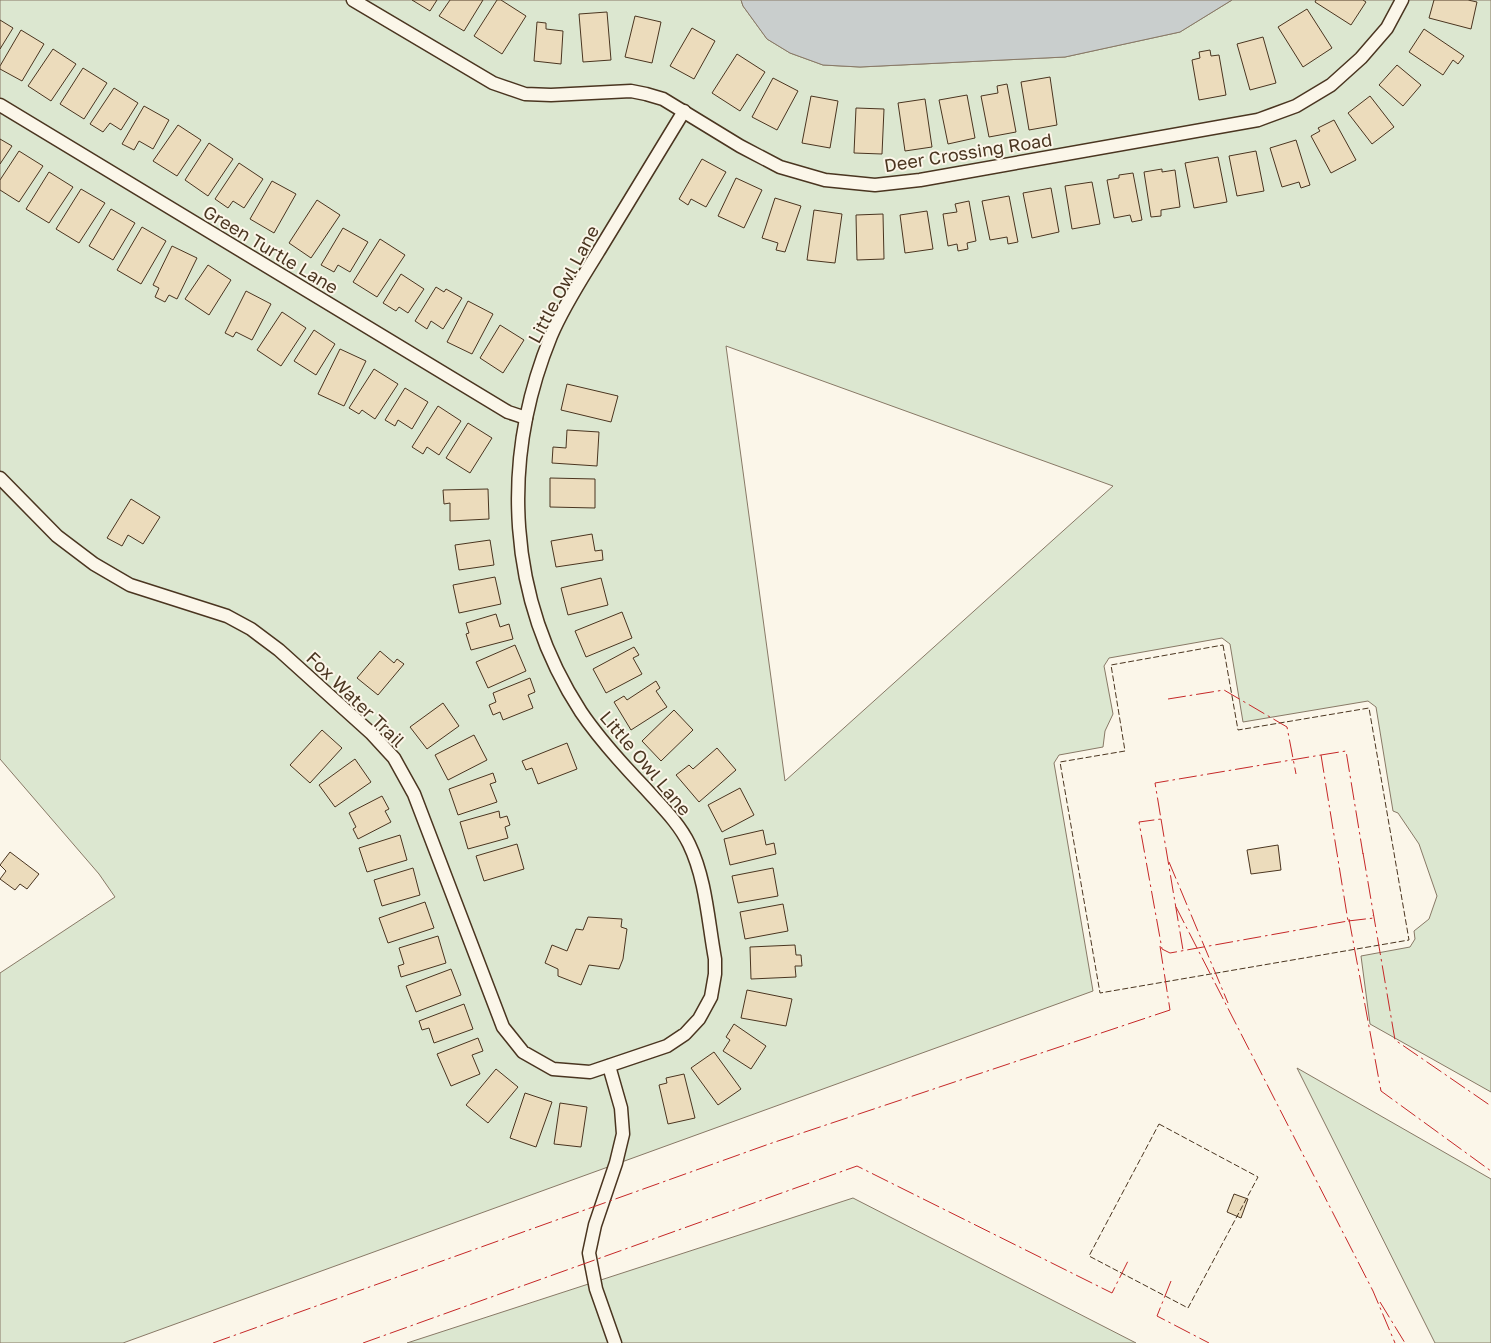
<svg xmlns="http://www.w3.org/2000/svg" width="1491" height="1343" font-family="'Golos Text',sans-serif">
	<rect width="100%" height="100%" fill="#fbf6e9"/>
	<!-- green -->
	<g fill="#dce7d0" stroke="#887966" fill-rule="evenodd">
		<path d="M0,0H741L743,6L767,39L790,53L823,65L860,67L1065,57L1180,32L1232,0H1491V1092L1370,1024L1361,956L1410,947L1415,939L1414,931L1429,919L1437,896L1419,844L1398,813L1393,811L1376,707L1368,701L1243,722L1230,644L1222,638L1109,658L1104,666L1113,714L1105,731L1103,747L1059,755L1054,763L1093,991L123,1343H0V973L115,897L99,874L0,759ZM726,346L1113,486L785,781Z"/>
		<polygon points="1297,1068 1491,1179 1491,1343 1435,1343"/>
		<polygon points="853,1198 1136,1343 407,1343"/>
	</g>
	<!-- water -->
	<polygon fill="#c9cecd" stroke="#887966" points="741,0 1232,0 1180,32 1065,57 860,67 823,65 790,53 767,39 743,6"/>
	<!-- building -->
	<g fill="#ecdcbc" stroke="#4a3520">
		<polygon points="412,0 437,0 430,11"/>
		<polygon points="450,0 483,0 464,31 439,16"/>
		<polygon points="497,0 501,0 526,16 502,54 474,36"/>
		<polygon points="1316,0 1363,0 1366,2 1351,25 1315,2"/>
		<polygon points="1434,0 1468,0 1477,2 1471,29 1429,18"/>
		<polygon points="1307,9 1332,48 1303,67 1278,27"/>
		<polygon points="607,12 611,60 583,62 579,14"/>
		<polygon points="635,16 661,22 652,63 625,57"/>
		<polygon points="0,20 13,28 0,49"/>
		<polygon points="537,22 546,23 546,29 563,31 561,64 534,61"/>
		<polygon points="692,28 715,41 694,79 670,66"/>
		<polygon points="1424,29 1464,56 1458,64 1453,60 1443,75 1409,52"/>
		<polygon points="21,30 44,44 22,81 0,69 0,66"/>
		<polygon points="1263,37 1276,83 1250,90 1237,44"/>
		<polygon points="53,49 76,64 51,101 28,86"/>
		<polygon points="1210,50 1211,56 1219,55 1226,95 1199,100 1192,60 1200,58 1199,52"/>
		<polygon points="737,54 765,72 740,111 712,93"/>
		<polygon points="1397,65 1421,85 1403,106 1379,85"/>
		<polygon points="83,68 107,83 84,119 60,104"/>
		<polygon points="1050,77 1057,125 1029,130 1021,82"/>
		<polygon points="773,78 798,91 777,130 752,117"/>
		<polygon points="1007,84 1016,132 989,137 981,96 998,93 997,86"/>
		<polygon points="114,88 138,103 121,130 110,123 103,132 90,124"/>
		<polygon points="967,95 975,138 948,144 939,100"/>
		<polygon points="811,96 838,101 830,148 802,143"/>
		<polygon points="1370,96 1394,127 1372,144 1348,113"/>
		<polygon points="925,99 932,147 905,151 898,103"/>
		<polygon points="144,106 169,120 153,149 139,141 134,150 122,144"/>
		<polygon points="856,108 884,109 882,154 854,153"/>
		<polygon points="1334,120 1356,160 1331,173 1311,136 1320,131 1318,128"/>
		<polygon points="178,125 201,140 177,176 153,161"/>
		<polygon points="0,139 12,146 0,164"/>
		<polygon points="1296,140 1310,185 1301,188 1299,182 1282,187 1270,148"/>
		<polygon points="209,143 233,159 208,196 185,180"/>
		<polygon points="19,151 43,166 19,202 0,190 0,180"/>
		<polygon points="1256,151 1264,191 1237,196 1229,156"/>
		<polygon points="1218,157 1227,202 1194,208 1185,163"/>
		<polygon points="702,159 726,172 706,207 691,199 688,205 679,199"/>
		<polygon points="239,163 263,179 244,208 233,201 228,208 215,199"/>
		<polygon points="1162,169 1162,172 1175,170 1180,207 1161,210 1161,216 1151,217 1144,172"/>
		<polygon points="49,172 73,187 49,223 26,209"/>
		<polygon points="1133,173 1142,220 1132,222 1130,215 1114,218 1107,180 1119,178 1119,175"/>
		<polygon points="736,178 762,190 744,228 718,216"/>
		<polygon points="272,181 296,194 274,233 250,219"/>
		<polygon points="1092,182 1100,224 1072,229 1065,186"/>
		<polygon points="1051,188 1059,232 1032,238 1023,193"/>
		<polygon points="81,189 105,203 79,243 56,229"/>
		<polygon points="1009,196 1018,242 1008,244 1007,237 990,240 982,201"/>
		<polygon points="775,198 801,206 785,252 776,250 778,243 762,238"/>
		<polygon points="317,200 340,215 311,258 289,243"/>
		<polygon points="969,201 976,241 967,243 968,249 958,251 957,244 948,246 943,214 957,212 955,204"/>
		<polygon points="111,209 135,223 113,260 89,246"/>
		<polygon points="814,210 842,214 835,263 807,260"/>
		<polygon points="927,211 933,249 905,253 900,215"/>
		<polygon points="883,214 884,259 857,260 856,215"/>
		<polygon points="142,227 166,241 141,284 117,270"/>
		<polygon points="343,228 368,242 350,272 338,265 334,272 321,265"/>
		<polygon points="380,239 405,255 377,297 353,282"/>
		<polygon points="172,246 197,258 177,299 169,295 165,302 155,297 159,288 153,285"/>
		<polygon points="208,265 231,280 209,315 185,299"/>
		<polygon points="401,274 424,289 408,313 399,307 396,311 383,303"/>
		<polygon points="436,287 444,292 446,289 462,298 443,329 431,321 427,329 415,321"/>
		<polygon points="246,291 271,304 252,340 236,332 233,337 225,333"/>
		<polygon points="468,301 493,314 472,354 447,342"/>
		<polygon points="282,312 306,328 281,366 257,350"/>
		<polygon points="500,325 524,340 503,373 480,358"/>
		<polygon points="314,330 335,344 316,375 294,361"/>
		<polygon points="340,349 366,361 344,406 318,394"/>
		<polygon points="374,369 398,384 375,419 362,410 359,414 349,408"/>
		<polygon points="567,384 618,396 611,422 561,410"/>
		<polygon points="405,388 428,402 412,429 398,420 395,426 385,420"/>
		<polygon points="438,406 461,421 439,455 427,447 423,454 412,447"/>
		<polygon points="468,423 492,438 470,473 446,458"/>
		<polygon points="567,430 599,432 597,466 552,463 553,447 566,448"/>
		<polygon points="550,478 595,479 595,508 550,507"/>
		<polygon points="488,489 489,519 450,521 450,503 444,504 443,490"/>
		<polygon points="131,499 160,517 143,544 128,535 122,546 107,538"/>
		<polygon points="592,534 595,551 602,550 603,560 556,567 551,541"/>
		<polygon points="490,540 494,565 459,570 455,545"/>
		<polygon points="495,577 501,604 459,613 453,585"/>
		<polygon points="601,578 608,605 568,615 561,588"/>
		<polygon points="622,612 632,638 586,657 575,631"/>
		<polygon points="496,614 500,627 509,624 513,639 471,650 466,634 469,633 466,623"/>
		<polygon points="515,645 526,671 488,688 476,662"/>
		<polygon points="634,647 639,655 633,658 642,674 606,693 593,669"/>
		<polygon points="380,651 394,663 397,659 404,664 378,695 357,678"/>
		<polygon points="530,678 535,692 528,695 533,708 503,720 500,712 493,715 489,705 496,702 493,693"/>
		<polygon points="656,681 660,688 656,691 667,707 631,730 614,702 624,696 627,700"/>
		<polygon points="443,703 459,726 427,749 410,727"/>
		<polygon points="674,710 693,730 661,761 642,741"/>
		<polygon points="322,730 342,748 310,783 290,765"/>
		<polygon points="474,735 487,760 448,780 435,755"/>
		<polygon points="567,743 577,769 538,784 532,768 526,770 522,761"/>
		<polygon points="717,748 736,770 699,802 676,775 689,765 693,769"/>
		<polygon points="355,759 371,782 335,807 319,785"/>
		<polygon points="493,773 496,782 490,784 497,802 458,815 449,789"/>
		<polygon points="740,788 754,815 722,832 708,805"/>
		<polygon points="382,796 389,809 385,811 391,822 358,839 353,829 356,827 349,813"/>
		<polygon points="499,811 500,818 507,816 510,825 505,827 508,838 468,849 460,822"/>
		<polygon points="763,830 766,845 774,843 776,854 730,865 724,839"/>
		<polygon points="400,835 407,860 367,872 359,848"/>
		<polygon points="517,844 524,869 484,881 476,856"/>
		<polygon points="1278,845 1281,870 1251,874 1247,850"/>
		<polygon points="10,852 39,874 27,889 20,884 15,890 0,879 6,871 0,865"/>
		<polygon points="413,868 420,895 382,906 374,880"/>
		<polygon points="773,868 778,896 738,903 732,876"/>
		<polygon points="425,902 434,928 388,943 379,918"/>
		<polygon points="783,904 788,931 745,939 740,912"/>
		<polygon points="588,917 622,919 621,927 627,929 626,936 623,959 619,969 589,965 581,985 558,976 558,969 545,963 552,945 567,951 576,929 583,930"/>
		<polygon points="438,936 446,963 401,977 398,966 404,964 399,948"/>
		<polygon points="795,945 796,955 801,955 802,966 795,966 796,977 751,979 750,947"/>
		<polygon points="451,969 461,995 416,1012 406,986"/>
		<polygon points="747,990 792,999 786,1026 741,1018"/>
		<polygon points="464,1004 473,1029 434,1043 429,1028 422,1030 419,1021"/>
		<polygon points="734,1024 766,1046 751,1069 723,1051 730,1040 726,1037"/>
		<polygon points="478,1038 483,1051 472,1055 480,1074 451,1086 437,1054"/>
		<polygon points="714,1052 741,1089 718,1105 691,1068"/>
		<polygon points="496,1069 518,1087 488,1123 466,1105"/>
		<polygon points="684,1074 695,1118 668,1124 659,1085 667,1083 666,1078"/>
		<polygon points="525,1093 552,1102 536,1147 510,1138"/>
		<polygon points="560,1103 587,1107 581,1147 554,1144"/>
		<polygon points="1234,1194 1248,1199 1241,1218 1227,1212"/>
	</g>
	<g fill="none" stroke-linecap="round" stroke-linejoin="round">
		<!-- minor casing -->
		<g stroke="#4a3520" stroke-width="15">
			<g id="minor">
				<polyline points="353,0 493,83 525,94 551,95 631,91 646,94 663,99 740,146 780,167 825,180 875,185 920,180 1258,120 1296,106 1331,85 1361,58 1387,28 1402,0"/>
				<polyline points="0,105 508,412 526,418"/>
				<path d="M0,478L57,536L94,564L130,585L227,616L251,629L279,650L371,733L394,758L414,794L503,1027L523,1052L553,1069L590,1072L667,1046L685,1034L699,1019L711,997L715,974V959C708,921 706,879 689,844C679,823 661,806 645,788C622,764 600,740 581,712C507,598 500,461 551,336C564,305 583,277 600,249C628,203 656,157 684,111"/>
				<polyline points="609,1066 621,1108 623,1134 616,1163 595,1225 589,1253 596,1289 615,1343"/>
			</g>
		</g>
		<!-- minor -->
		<use href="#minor" stroke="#fbf6e9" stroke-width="12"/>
		<!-- fence -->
		<g stroke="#4a3520" stroke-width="1" stroke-dasharray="6 2.5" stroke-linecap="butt">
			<polygon points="1223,645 1238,730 1369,708 1409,940 1100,993 1060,762 1125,751 1111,665"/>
			<polygon points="1159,1124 1258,1177 1188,1308 1089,1256"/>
		</g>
		<!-- power -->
		<g stroke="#c62828" stroke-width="1" stroke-dasharray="18 4 2.5 4" stroke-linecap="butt">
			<polyline points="1168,699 1224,690 1287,727 1296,774"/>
			<polygon points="1321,755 1348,921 1170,953 1162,949 1139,822 1161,819 1155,783"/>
			<polyline points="1321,755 1346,751 1363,854"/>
			<polyline points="1161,819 1183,950"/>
			<polyline points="1363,853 1395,1040 1491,1106"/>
			<polyline points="1169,862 1228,1003"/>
			<polyline points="1176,907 1373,1291 1395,1343"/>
			<polyline points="1349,919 1381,1091 1491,1171"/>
			<polyline points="1348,921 1374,918 1373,915"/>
			<polyline points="1160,946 1170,1010"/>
			<polyline points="1171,1281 1157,1316 1209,1343"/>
			<polyline points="1380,1302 1405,1343"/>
			<polyline points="213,1343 769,1144 1170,1010"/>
			<polyline points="363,1343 857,1166 1112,1293 1129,1259"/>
		</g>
	</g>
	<g text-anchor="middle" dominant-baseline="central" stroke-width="4" stroke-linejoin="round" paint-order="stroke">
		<!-- street labels -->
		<g font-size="18" fill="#4a3520" stroke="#fbf6e9">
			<text transform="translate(968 152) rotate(-9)">Deer Crossing Road</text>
			<text transform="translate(271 249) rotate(31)">Green Turtle Lane</text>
			<text transform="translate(563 284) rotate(-62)">Little Owl Lane</text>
			<text transform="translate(356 699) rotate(44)">Fox Water Trail</text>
			<text transform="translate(646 763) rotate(50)">Little Owl Lane</text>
		</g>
	</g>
</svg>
